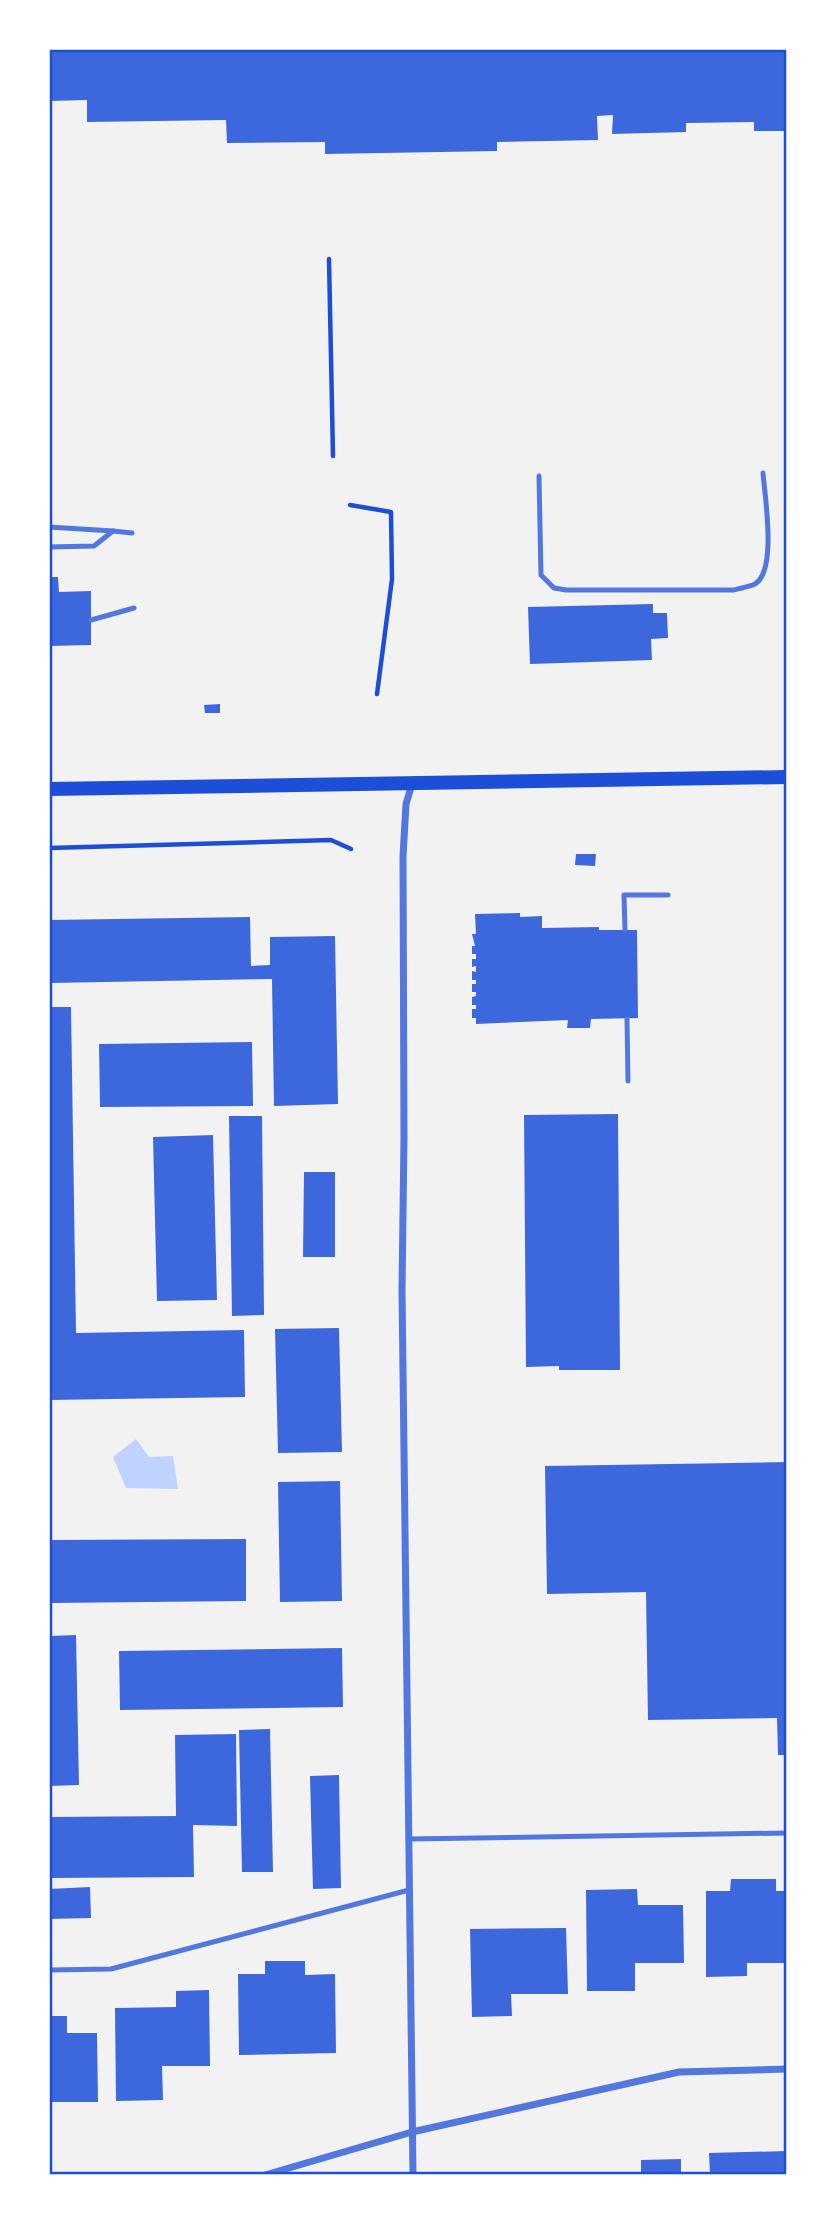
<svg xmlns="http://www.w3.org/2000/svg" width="836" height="2224" font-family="'Sofia Sans Condensed',sans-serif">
	<rect width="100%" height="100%" fill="#f2f2f2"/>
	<!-- water -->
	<polygon fill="#bfd3fe" points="136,1439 149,1457 173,1456 178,1489 126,1488 113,1457"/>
	<!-- building -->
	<g fill="#3d67dc">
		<polygon points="49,49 787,49 787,131 754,131 754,122 686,123 686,132 612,134 613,115 597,116 598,140 497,142 497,151 325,154 325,142 227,143 226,120 87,122 87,100 49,101"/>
		<polygon points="49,577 58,577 59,592 91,591 91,645 49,646"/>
		<polygon points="653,604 653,613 667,613 668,638 651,639 652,660 530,664 528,607"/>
		<polygon points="220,704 220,713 205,713 204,705"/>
		<polygon points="576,854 596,854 595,866 575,865"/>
		<polygon points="520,913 520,917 542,916 542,928 599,927 599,930 637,930 638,1018 591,1019 590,1028 567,1028 568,1020 476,1024 476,1018 472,1018 472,1009 476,1009 476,1005 472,1005 472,997 476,996 476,992 472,992 472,984 476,984 476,980 472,980 472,971 476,972 476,966 472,967 472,959 476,959 476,954 472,954 472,946 475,946 472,934 476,934 475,914"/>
		<polygon points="250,917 251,966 270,965 270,937 335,936 338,1104 274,1106 272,979 49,983 49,920"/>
		<polygon points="49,1007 71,1007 76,1333 244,1330 245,1397 49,1400"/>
		<polygon points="252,1042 253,1106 100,1107 99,1044"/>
		<polygon points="618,1114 620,1370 559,1370 559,1366 526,1367 524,1115"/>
		<polygon points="229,1116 262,1116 264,1315 232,1316"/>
		<polygon points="213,1135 217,1300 157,1301 153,1137"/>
		<polygon points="304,1172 335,1172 335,1257 303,1257"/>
		<polygon points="339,1328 342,1452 278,1453 275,1329"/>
		<polygon points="787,1462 787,1755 778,1755 777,1718 648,1720 646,1592 547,1594 545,1466"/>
		<polygon points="340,1481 342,1601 280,1602 278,1482"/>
		<polygon points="246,1539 246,1601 49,1603 49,1540"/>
		<polygon points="76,1635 79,1785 49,1786 49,1636"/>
		<polygon points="342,1648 343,1707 120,1710 119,1651"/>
		<polygon points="270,1729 273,1872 242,1872 239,1730"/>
		<polygon points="236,1734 237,1826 193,1825 194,1877 49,1878 49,1817 176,1816 175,1735"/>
		<polygon points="339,1775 341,1888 313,1889 310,1776"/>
		<polygon points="731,1879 776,1879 776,1891 787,1891 787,1963 747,1963 747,1976 706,1977 706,1891 730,1891"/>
		<polygon points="90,1887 91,1918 49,1919 49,1889"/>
		<polygon points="637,1889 638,1905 683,1905 684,1963 635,1963 635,1991 587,1991 586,1890"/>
		<polygon points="566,1928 568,1994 511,1994 512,2016 472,2017 470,1929"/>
		<polygon points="265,1961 305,1961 305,1975 335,1974 336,2053 239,2055 238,1974 265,1974"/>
		<polygon points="209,1990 210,2066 162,2066 163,2100 116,2101 115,2008 176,2007 176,1991"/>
		<polygon points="49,2016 67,2016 67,2033 97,2033 98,2102 49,2102"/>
		<polygon points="787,2151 787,2175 710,2175 709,2153"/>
		<polygon points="681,2159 681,2175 641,2175 641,2160"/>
	</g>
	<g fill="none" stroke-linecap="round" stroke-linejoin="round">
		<!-- path -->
		<g stroke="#1d4ed8" stroke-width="4.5">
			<polyline points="329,259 333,456"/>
			<polyline points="350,505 391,512 392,579 377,694"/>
			<polyline points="49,848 331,840 351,849"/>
		</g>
		<!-- service -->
		<g stroke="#5277de" stroke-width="5">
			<path d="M539,476L541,575L554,588L566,590H734C740,588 749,587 755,584C777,571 765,497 763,473"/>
			<polyline points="49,527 113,531"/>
			<polyline points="49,547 94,546 113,531 132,533"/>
			<polyline points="91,620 134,608"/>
			<polyline points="625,930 624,895 668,895"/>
			<polyline points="627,1019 628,1081"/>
			<polyline points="408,1839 787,1833"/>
			<polyline points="49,1970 111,1969 409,1890"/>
		</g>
		<!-- minor -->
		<g stroke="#5277de" stroke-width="7">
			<polyline points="412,784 406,804 403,856 404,1137 402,1290 413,2175"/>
			<polyline points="265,2175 412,2132 679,2072 787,2069"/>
		</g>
		<!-- secondary -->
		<polyline stroke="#1d4ed8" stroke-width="14" points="49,789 787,777"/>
	</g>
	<!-- border -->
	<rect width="836" height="2224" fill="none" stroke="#ffffff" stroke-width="102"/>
	<rect x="51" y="51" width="734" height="2122" fill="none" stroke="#1d4ed8" stroke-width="2.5"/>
</svg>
